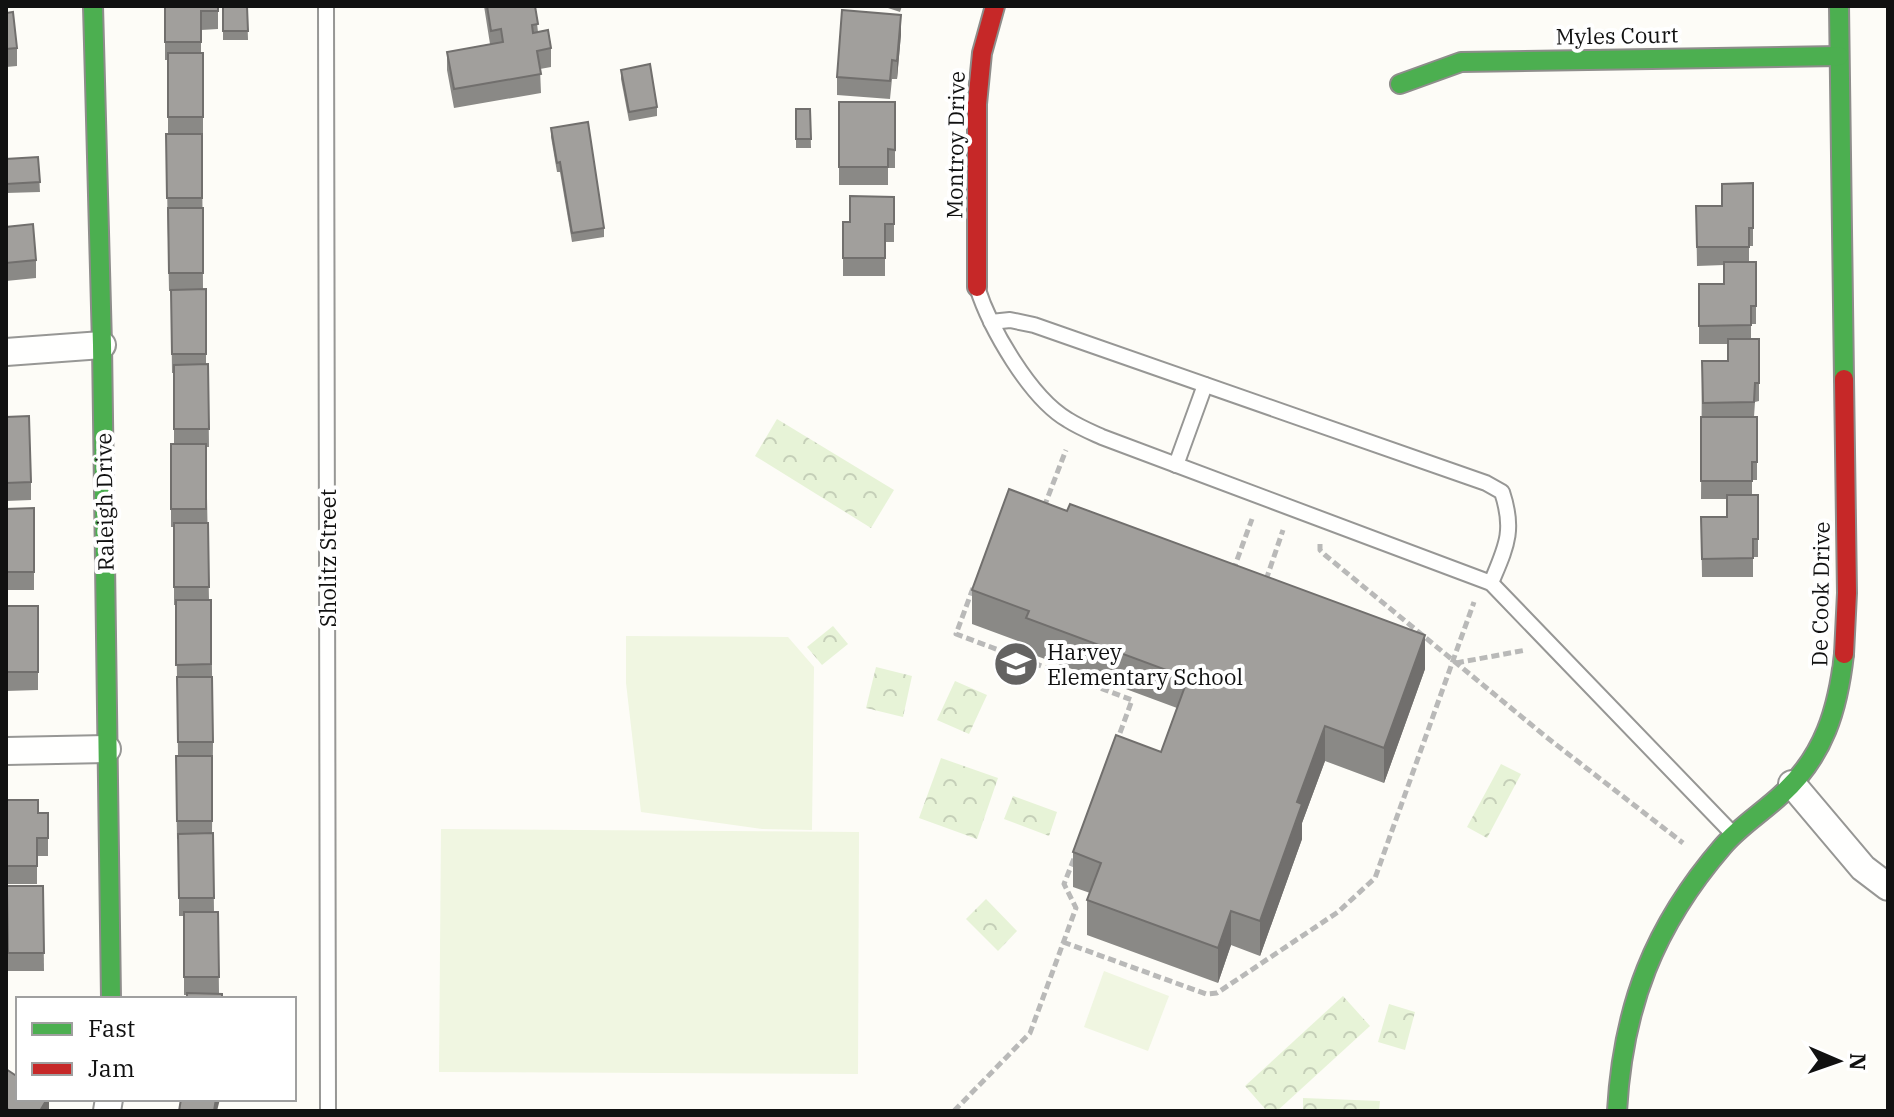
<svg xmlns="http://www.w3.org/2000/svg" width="1894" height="1117" font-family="'IBM Plex Serif',serif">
	<defs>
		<pattern id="park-crowns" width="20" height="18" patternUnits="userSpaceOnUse" patternTransform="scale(2)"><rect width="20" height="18" fill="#e7f3d7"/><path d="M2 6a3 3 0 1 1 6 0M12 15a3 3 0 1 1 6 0" fill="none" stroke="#c5cfb8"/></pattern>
	</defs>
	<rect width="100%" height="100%" fill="#fdfcf7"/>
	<!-- park -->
	<g fill="url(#park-crowns)">
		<polygon points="777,419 894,490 871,528 755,456"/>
		<polygon points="833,626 848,644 822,665 807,647"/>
		<polygon points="876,667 912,676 903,717 866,708"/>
		<polygon points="955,681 987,695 969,734 937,720"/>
		<polygon points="941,758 998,778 977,839 919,818"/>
		<polygon points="1501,764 1521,774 1487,838 1467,827"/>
		<polygon points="1013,796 1057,812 1049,836 1004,819"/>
		<polygon points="986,899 1017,931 998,951 966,919"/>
		<polygon points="1343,996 1370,1026 1277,1111 1267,1111 1245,1086"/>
		<polygon points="1389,1004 1415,1012 1405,1050 1378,1042"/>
		<polygon points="1303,1098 1380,1101 1379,1111 1303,1111"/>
	</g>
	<!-- pitch -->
	<g fill="#f0f6e1">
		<polygon points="626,636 788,637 814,667 812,830 762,829 641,812 626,683"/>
		<polygon points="441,829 859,832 858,1074 439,1072"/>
		<polygon points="1104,971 1169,996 1148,1051 1084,1027"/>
	</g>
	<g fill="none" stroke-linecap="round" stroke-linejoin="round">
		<!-- lane casing -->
		<g stroke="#979795" stroke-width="18">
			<g id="lane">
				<polyline points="326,6 328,1111"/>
				<path d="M977,287C990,328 1030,398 1068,420C1079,427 1091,432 1102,437L1491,583L1733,834"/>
				<path d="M991,322L1010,320L1034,325L1486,483L1502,492C1515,531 1506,547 1491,583"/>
				<polyline points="1176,465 1205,385"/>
			</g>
		</g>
		<!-- street casing -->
		<g stroke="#979795" stroke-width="30">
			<g id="street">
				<polyline points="6,352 102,345"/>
				<polyline points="6,751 107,749"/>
				<polyline points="1792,784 1863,868 1888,887"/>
				<polyline points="107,1111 109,1099"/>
			</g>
		</g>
		<!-- fast casing -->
		<g stroke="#8e8d8b" stroke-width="22">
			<g id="fast">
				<polyline points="93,6 102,345 111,999"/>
				<polyline points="1839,6 1844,379"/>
				<polyline points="1400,84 1461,62 1839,56"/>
				<path d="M1617,1111C1623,1006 1654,926 1723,846C1740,826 1763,812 1782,794C1824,756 1838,709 1844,654"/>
			</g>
		</g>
		<!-- jam casing -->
		<g stroke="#8e8d8b" stroke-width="22">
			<g id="jam">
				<polyline points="977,287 977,104 982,53 995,6"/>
				<polyline points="1844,654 1847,593 1844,379"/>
			</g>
		</g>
		<!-- path -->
		<g stroke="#b9b9b8" stroke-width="5" stroke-dasharray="8 4" stroke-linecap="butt">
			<polyline points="1044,507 1066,450"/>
			<polyline points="1320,544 1320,550 1325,555 1545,736 1683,843"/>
			<polyline points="1233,571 1252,519"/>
			<polyline points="1266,580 1283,530"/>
			<polyline points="973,588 956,634 1132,700 1117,741"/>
			<polyline points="1456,663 1526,650"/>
			<polyline points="1063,942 1206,994 1217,993 1338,912 1375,878 1474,602"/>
			<polyline points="954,1111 1030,1033 1076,908 1064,884 1075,856"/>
		</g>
		<!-- lane -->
		<use href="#lane" stroke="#fffffe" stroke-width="14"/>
		<!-- street -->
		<use href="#street" stroke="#fffffe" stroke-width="26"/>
		<!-- fast -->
		<use href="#fast" stroke="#4caf50" stroke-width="18"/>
		<!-- jam -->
		<use href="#jam" stroke="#c62828" stroke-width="18"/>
	</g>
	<!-- wall -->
	<g fill="#8a8986">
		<polygon points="165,6 218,6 218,29 201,30 201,53 203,53 203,135 202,135 203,290 206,289 206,364 208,364 209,447 206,447 209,600 211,600 213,742 212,833 213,833 214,912 218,912 219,994 184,995 184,916 179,916 179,839 177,839 176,775 178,756 176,605 174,605 174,527 171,527 171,444 174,444 174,373 172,373 171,291 169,291 166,134 168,134 168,60 165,60"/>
		<polygon points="223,6 247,6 248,40 223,40"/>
		<polygon points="484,6 535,6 538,32 551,48 551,67 540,69 541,93 454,108 447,70 447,52 490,44"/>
		<polygon points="882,6 902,6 900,12"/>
		<polygon points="6,13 17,48 17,66 6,67"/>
		<polygon points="901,34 897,79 892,79 890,99 837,95 837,77"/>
		<polygon points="621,70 657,107 657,116 629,121 621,79"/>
		<polygon points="839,102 895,102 895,168 888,168 888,185 839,185"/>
		<polygon points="796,109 810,109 811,148 796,148"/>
		<polygon points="551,128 604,228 604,237 572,242 560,172 557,172 551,137"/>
		<polygon points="38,157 40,192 6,193 6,159"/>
		<polygon points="1753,183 1753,246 1749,246 1749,262 1756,262 1756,324 1751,324 1751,339 1759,383 1759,401 1755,402 1754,417 1757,417 1757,480 1752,480 1752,495 1758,495 1758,557 1753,557 1753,577 1702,577 1701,517 1727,517 1727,499 1701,499 1702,361 1728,361 1728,344 1699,344 1699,284 1724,284 1724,265 1697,266 1696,206 1722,206"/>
		<polygon points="894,197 894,242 885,242 885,276 843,276 843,222 850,222"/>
		<polygon points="6,227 36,260 36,278 6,281"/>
		<polygon points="6,417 31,482 31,500 6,501"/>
		<polygon points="34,508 34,590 6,590 6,509"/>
		<polygon points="972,590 1425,669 1384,783 1325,761 1302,823 1302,839 1260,956 1231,945 1218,983 1087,935 1087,900 1090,893 1073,887 1073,852 1161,752 1177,708 1026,652 1026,644 972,624"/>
		<polygon points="6,606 38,606 38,690 6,691"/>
		<polygon points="6,800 38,813 48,813 48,856 37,856 37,884 6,884"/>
		<polygon points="7,886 43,886 44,971 8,971"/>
	</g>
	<!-- shaded-wall -->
	<g fill="#716f6d">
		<polygon points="901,15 901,34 897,79 897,61"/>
		<polygon points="1425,635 1425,669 1384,783 1384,748"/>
		<polygon points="1325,726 1325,761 1302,823 1302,839 1260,956 1260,921 1297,802"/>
		<polygon points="1231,911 1231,945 1218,983 1218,948"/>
		<polygon points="47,1099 49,1099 49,1111 40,1111"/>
		<polygon points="216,1099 220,1099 217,1111 214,1111"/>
	</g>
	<!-- building -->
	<g fill="#a19f9c" stroke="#716f6d" stroke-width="2">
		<polygon points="165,6 218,6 218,11 201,11 201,42 165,42"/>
		<polygon points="223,6 247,6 248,31 223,31"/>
		<polygon points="487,6 535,6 538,24 532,25 533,33 548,30 551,48 537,51 541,74 454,89 447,52 503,42 501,29 491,31"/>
		<polygon points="842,10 901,15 897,61 892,60 890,81 837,77"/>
		<polygon points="13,12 17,48 6,49 6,13"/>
		<rect x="168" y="53" width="35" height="64"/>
		<polygon points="650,64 657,107 629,112 621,70"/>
		<polygon points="839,102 895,102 895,150 888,149 888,167 839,167"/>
		<polygon points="796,109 810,109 811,139 796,139"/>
		<polygon points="588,122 604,228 572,233 560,162 557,163 551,128"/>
		<polygon points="166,134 202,134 202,198 167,198"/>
		<polygon points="38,157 40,182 6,184 6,159"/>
		<polygon points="1753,183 1753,228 1749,228 1749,247 1697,247 1696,206 1722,206 1722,184"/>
		<polygon points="850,196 894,197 894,224 885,224 885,258 843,258 843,222 850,222"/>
		<polygon points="168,208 203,208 203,273 169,273"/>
		<polygon points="33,224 36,260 6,263 6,227"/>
		<polygon points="1724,262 1756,262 1756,306 1751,306 1751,325 1699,326 1699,284 1724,284"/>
		<polygon points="206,289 206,354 172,354 171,290"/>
		<polygon points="1728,339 1759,339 1759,383 1755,383 1754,402 1703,403 1702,361 1728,361"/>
		<polygon points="208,364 209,429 174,429 174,365"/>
		<polygon points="29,416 31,482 6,483 6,417"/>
		<polygon points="1701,417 1757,417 1757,462 1752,462 1752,481 1701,481"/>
		<rect x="171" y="444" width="35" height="65"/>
		<polygon points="1009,489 1067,511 1070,504 1425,635 1384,748 1325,726 1297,802 1302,804 1260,921 1231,911 1218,948 1087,900 1101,863 1073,852 1116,735 1161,752 1188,678 1026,618 1029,611 972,590"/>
		<polygon points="1727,495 1758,495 1758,539 1753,539 1753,558 1702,559 1701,517 1727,517"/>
		<polygon points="34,508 34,572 6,572 6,509"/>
		<polygon points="174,523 208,523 209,587 174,587"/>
		<polygon points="176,600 211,600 211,664 176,665"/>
		<rect x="6" y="606" width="32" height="66"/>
		<polygon points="177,677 212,677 213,742 178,742"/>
		<polygon points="176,756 212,756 212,821 177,821"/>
		<polygon points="6,800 38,800 38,813 48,813 48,838 37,838 37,866 6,866"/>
		<polygon points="213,833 214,898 179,898 178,834"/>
		<polygon points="7,886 43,886 44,953 8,953"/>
		<polygon points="184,912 218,912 219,977 184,977"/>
		<polygon points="187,993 222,994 222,999 187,999"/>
		<polygon points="6,1069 18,1077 18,1099 47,1099 40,1111 11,1111 6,1108"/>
		<polygon points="181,1099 216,1099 214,1111 179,1111"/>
	</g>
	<!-- icons -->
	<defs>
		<g id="school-disc" transform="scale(2.3)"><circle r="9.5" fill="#646362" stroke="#fff"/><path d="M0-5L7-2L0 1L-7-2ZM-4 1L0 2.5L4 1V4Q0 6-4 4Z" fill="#fff"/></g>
	</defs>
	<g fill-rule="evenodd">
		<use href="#school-disc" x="1016" y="664"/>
	</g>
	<g text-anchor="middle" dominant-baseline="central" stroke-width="8" stroke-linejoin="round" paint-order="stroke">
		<!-- street labels -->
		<g font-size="22" fill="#111" stroke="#fff">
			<text transform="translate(1617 35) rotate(-1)">Myles Court</text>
			<text transform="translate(955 145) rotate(-89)">Montroy Drive</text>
			<text transform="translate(104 502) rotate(-91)">Raleigh Drive</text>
			<text transform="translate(327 558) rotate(-90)">Sholitz Street</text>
			<text transform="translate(1820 594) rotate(-89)">De Cook Drive</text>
		</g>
		<!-- poi labels -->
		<g font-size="22" fill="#111" stroke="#fff" text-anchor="start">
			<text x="1047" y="651">Harvey<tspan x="1047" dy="25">Elementary School</tspan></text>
		</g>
	</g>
	<!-- border -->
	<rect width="1894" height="1117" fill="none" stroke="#111111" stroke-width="16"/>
	<!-- legend -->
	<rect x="16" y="997" width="280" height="104" fill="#ffffff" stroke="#a0a0a0" stroke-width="2"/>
	<rect x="32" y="1023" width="40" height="12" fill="#4caf50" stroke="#a0a0a0" stroke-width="2"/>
	<text x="88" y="1037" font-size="24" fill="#111111">Fast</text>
	<rect x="32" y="1063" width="40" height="12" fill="#c62828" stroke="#a0a0a0" stroke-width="2"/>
	<text x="88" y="1077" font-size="24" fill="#111111">Jam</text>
	<!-- north arrow -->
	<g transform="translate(1838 1061) rotate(92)" stroke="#ffffff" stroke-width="6" paint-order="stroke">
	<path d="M0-6L14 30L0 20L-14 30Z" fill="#111111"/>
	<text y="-12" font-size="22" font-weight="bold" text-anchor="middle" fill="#111111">N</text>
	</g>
</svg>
